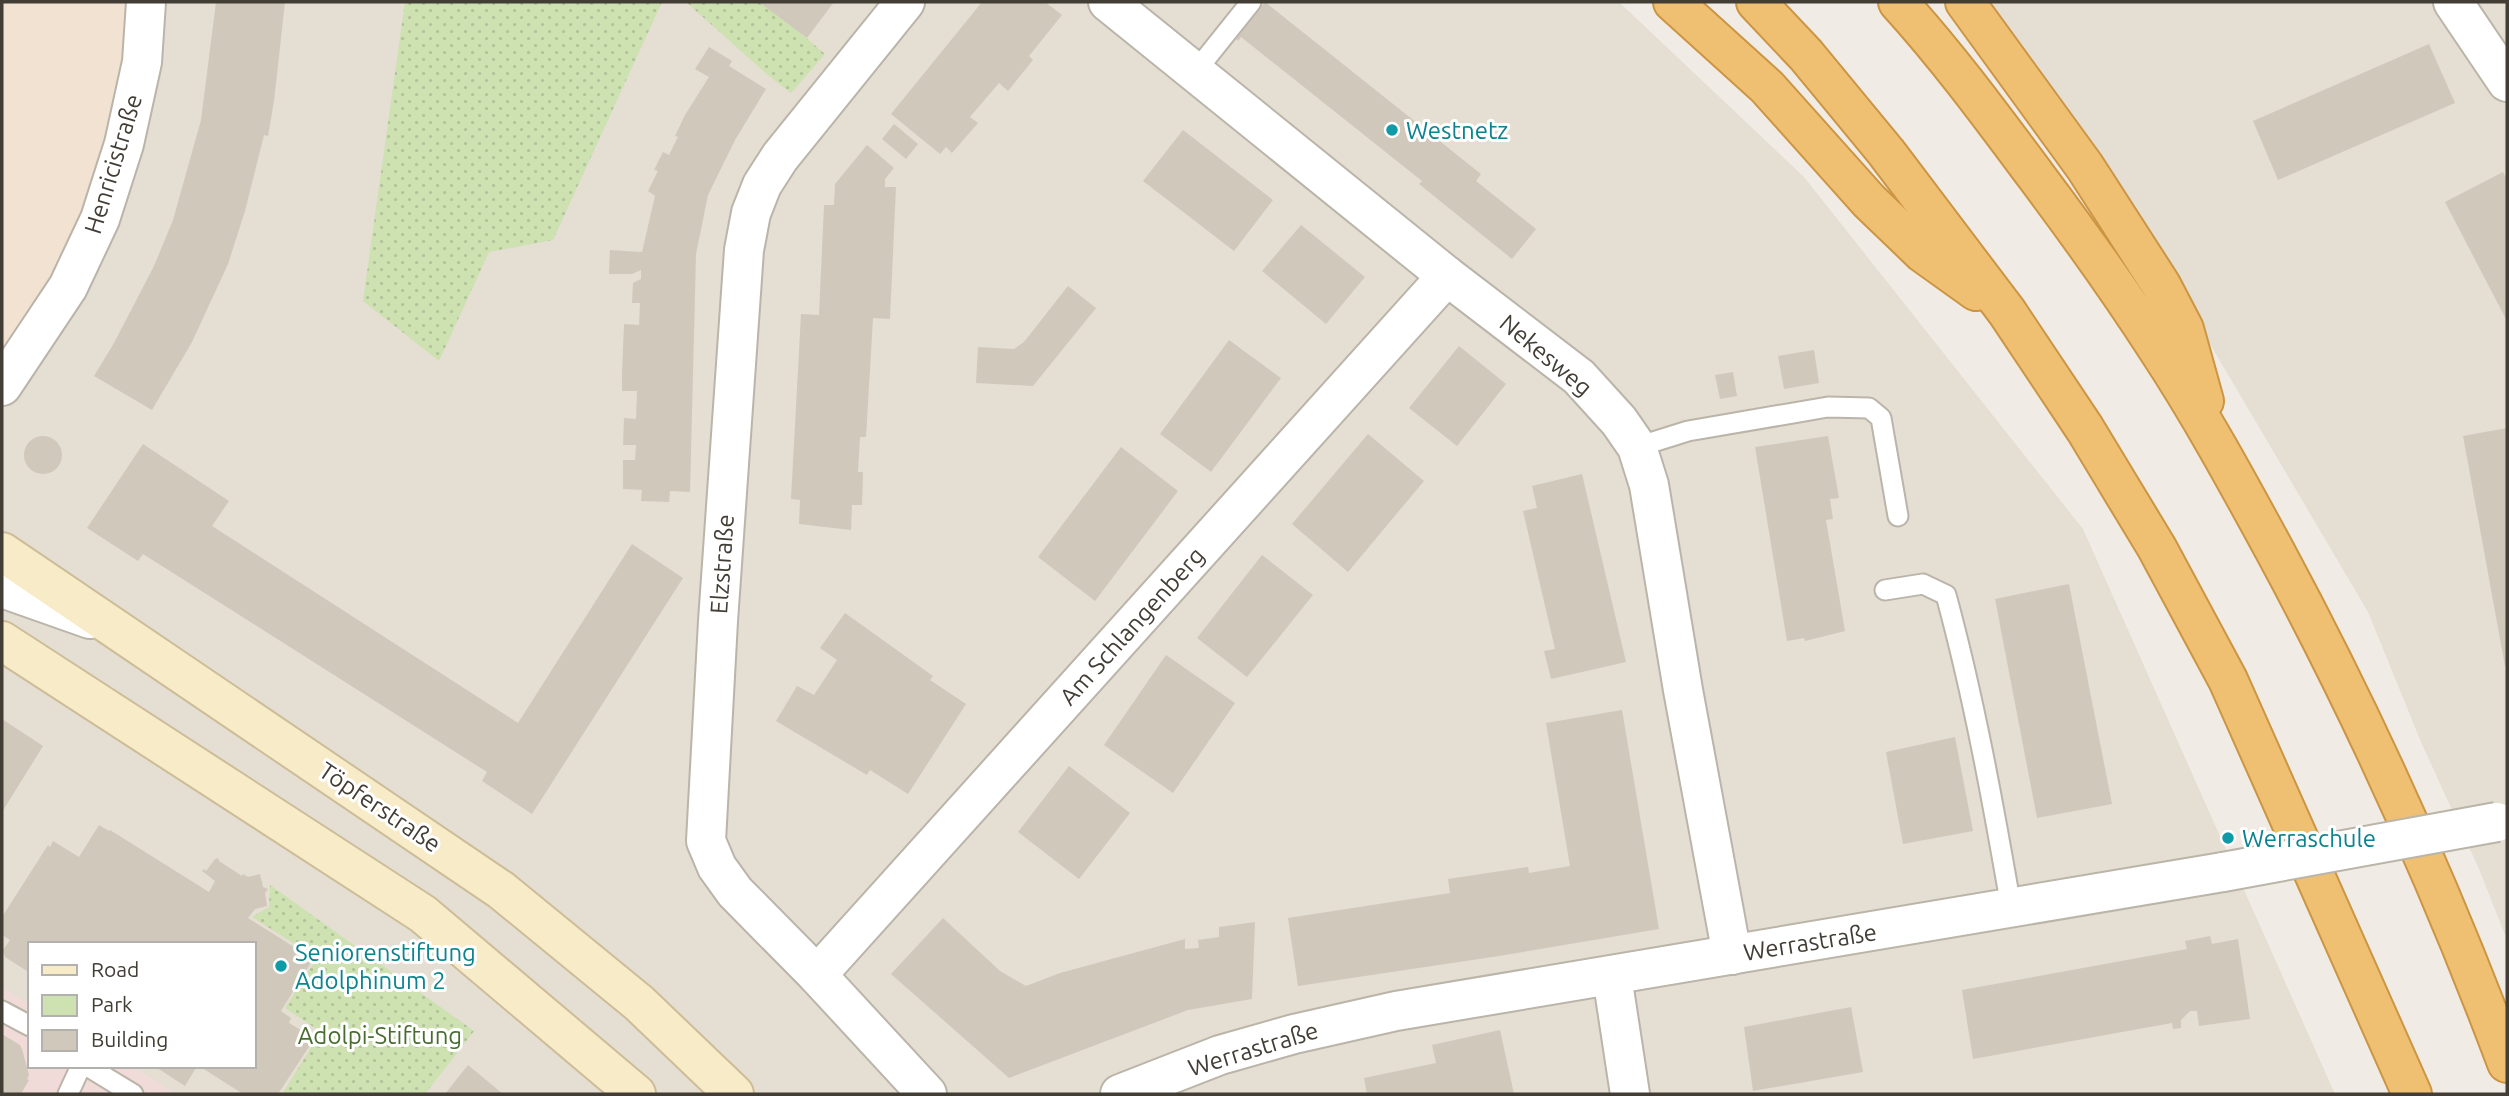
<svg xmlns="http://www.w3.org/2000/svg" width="2509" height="1096" font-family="Ubuntu,sans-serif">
	<defs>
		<pattern id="green-dots" width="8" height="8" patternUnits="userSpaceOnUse" patternTransform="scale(1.75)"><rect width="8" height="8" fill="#cde1b1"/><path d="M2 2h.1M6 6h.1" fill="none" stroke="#b1c299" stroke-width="1.8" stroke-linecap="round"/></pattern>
	</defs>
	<rect width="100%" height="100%" fill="#f0ece5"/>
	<!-- residential -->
	<g fill="#e4ded3" fill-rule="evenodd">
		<path d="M148,2H1619L1804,177L2083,529L2335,1094H2V389ZM30,944H254V1066H30Z"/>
		<polygon points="1991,2 2507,2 2507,940 2479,869 2421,742 2368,612 2102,161"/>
	</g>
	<!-- commercial -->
	<polygon fill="#f1e2d2" points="2,2 143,2 121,144 2,383"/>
	<!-- medical -->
	<polygon fill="#f0dbd9" points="2,988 30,1004 30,1066 131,1066 177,1094 2,1094"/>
	<!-- green -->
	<g fill="url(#green-dots)">
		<polygon points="405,2 662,2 553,240 489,252 439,361 363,301"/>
		<polygon points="686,2 764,2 825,54 791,93 769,76"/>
		<polygon points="270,885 474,1031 425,1094 282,1094 321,1032 285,1008 317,958 252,917 269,907"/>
	</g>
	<!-- building -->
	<g fill="#d1c8bc">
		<polygon points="216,2 285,2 274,101 268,136 264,135 245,211 228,264 192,342 152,410 94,376 114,343 154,266 173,220 201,120"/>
		<polygon points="759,2 834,2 807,38"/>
		<polygon points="982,2 1045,2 1062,15 1029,56 1033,60 1008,91 999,83 970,117 978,123 952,153 946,147 940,154 891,114"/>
		<polygon points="1265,2 1481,174 1476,181 1536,229 1512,259 1419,184 1422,181 1241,37 1238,41 1236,39"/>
		<polygon points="2429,44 2455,103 2278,180 2253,121"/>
		<polygon points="709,47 732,61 729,66 766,89 735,140 708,195 696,254 690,492 670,491 669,502 641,501 642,490 623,489 623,460 635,460 636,445 623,445 624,418 636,419 637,391 622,391 622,372 624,324 639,325 640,303 632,303 633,283 641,279 641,270 632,274 609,274 610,250 642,252 655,196 648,191 658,171 654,170 663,152 669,155 678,137 675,136 685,115 709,77 695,69"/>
		<polygon points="894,124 918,144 906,159 882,139"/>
		<polygon points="1183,130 1273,200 1234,251 1143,181"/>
		<polygon points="867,145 894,168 885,179 885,187 896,187 890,319 873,318 866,437 860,437 858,472 863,472 862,505 852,505 851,530 799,524 800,500 791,499 801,314 819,315 824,205 834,205 835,184"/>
		<polygon points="2503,172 2507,180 2507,321 2445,202"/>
		<polygon points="1301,225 1365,277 1326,324 1262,271"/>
		<polygon points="1068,286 1096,308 1033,386 976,383 978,347 1014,349 1024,342"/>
		<polygon points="1229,340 1281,378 1211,472 1160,434"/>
		<polygon points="1459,346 1506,384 1457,446 1409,408"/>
		<polygon points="1814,350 1819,383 1784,389 1778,356"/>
		<polygon points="1733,372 1737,396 1720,399 1715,375"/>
		<polygon points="2507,428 2507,666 2505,666 2463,436"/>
		<polygon points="1368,434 1424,481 1348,572 1292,524"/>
		<circle cx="43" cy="455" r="19"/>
		<polygon points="1828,436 1839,498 1830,499 1833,519 1826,520 1845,631 1805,641 1804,638 1787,641 1755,447"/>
		<polygon points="143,444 229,501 212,526 518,723 632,544 683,578 532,814 482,781 487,772 143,554 138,561 87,528"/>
		<polygon points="1121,447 1178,491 1095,601 1038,557"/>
		<polygon points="1582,474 1626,662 1551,679 1544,651 1555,649 1523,511 1537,508 1532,486"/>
		<polygon points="1262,555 1313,595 1247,677 1197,638"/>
		<polygon points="2069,584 2112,804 2037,818 1995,599"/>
		<polygon points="845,613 933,676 930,680 966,704 908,794 870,770 867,775 776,721 797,686 814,695 837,660 820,648"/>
		<polygon points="1166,655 1235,703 1173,793 1104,745"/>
		<polygon points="1622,710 1659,929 1499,956 1298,986 1288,918 1450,893 1448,879 1528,867 1529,873 1570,866 1546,723"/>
		<polygon points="2,719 43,746 2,812"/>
		<polygon points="1955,737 1973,831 1903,844 1886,752"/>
		<polygon points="1069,766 1130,813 1079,879 1018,832"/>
		<polygon points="99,825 109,831 110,830 209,892 215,881 202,871 204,869 206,871 215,859 218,858 219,861 242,876 243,874 248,877 260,874 263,887 268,889 265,893 267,906 255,909 248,918 313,959 281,1011 291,1018 289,1023 311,1036 314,1031 318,1033 278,1094 243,1094 199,1066 254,1066 254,944 30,944 30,973 5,957 3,950 10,940 2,935 2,917 48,845 50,847 53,841 79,857"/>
		<polygon points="943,918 1000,971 1026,986 1060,973 1185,939 1185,949 1199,948 1198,940 1219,937 1219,927 1255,922 1252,999 1188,1010 1009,1078 891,974"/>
		<polygon points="2210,936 2212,944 2238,939 2250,1019 2199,1026 2197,1011 2190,1011 2181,1020 2181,1028 2173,1029 2172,1023 1973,1059 1962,990 2187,949 2185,941"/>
		<polygon points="1851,1007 1863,1072 1753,1091 1744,1027"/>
		<polygon points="1500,1030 1514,1094 1367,1094 1364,1078 1436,1063 1432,1045"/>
		<polygon points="2,1034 20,1045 22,1049 29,1075 27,1079 29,1080 21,1094 2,1094"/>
		<polygon points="468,1065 503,1094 445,1094"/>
		<polygon points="154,1066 197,1066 185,1086"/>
	</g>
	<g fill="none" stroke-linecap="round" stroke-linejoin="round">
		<!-- service casing -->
		<g stroke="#bbb4a9" stroke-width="23">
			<g id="service">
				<polyline points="1195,72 1251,2"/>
				<polyline points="1637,447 1688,431 1828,407 1869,408 1881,418 1898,516"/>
				<path d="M1885,590L1923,584L1946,595C1974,698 1993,803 2011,907"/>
				<polyline points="2,1011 30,1026"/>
				<polyline points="87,1066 133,1094"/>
				<polyline points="68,1094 81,1066"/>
			</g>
		</g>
		<!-- minor casing -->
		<g stroke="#bbb4a9" stroke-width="42">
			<g id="minor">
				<polyline points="905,2 780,157 762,185 751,213 744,250 718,621 706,841 717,867 735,892 817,975 927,1094"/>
				<polyline points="1108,2 1447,276 1579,377 1619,421 1637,447 1649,485 1683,690 1732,955"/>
				<polyline points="2453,2 2507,82"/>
				<polyline points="2,386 68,287 100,219 124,144 142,62 146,2"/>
				<polyline points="2,588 90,619"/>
				<polyline points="817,975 1447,276"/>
				<polyline points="1612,976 1630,1094"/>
				<polyline points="1120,1094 1220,1055 1294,1034 1396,1011 2223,872"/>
			</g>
		</g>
		<!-- secondary casing -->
		<g stroke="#ccbd98" stroke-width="42">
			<g id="secondary">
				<polyline points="2,552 501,890 639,1003 734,1094"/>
				<polyline points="2,641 423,914 636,1094"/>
			</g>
		</g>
		<!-- motorway casing -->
		<g stroke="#cc9543" stroke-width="42">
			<g id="motorway">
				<polyline points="1673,2 1767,87 1869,201 1923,253 1976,291"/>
				<polyline points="1756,2 1806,55 1886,152 2007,312 2085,429 2157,548 2228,680 2412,1094"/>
				<path d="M1898,2C1948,57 1992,117 2036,176C2078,232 2119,289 2157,348C2200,413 2238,483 2275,551C2364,716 2441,887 2507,1063"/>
				<polyline points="1965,2 2085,167 2161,285 2184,329 2204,401"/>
			</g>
		</g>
		<!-- service -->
		<use href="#service" stroke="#fff" stroke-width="19"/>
		<!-- minor -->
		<use href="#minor" stroke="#fff" stroke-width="38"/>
		<!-- secondary -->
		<use href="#secondary" stroke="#f8ebc7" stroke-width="38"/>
		<!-- motorway -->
		<use href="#motorway" stroke="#efc072" stroke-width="38"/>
		<!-- minor-bridge casing -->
		<g stroke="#bbb4a9" stroke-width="42" stroke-linecap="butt">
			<polyline id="minor-bridge" points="2223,872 2497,822"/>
		</g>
		<!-- minor-bridge -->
		<use href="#minor-bridge" stroke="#fff" stroke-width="38"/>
	</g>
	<!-- markers -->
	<g fill="#0f9aa8" stroke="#fff" stroke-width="2.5">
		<circle cx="1392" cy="130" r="7"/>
		<circle cx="2228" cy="838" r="7"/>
		<circle cx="281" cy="966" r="7"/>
	</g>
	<g text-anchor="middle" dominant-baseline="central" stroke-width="6" stroke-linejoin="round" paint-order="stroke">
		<!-- culture labels -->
		<g font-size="24" fill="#0d838f" stroke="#fff" text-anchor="start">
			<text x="1406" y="130">Westnetz</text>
			<text x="2242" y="838">Werraschule</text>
			<text x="295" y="952">Seniorenstiftung<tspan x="295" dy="28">Adolphinum 2</tspan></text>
		</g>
		<!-- street labels -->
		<g font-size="24" fill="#423d35" stroke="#fff">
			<text transform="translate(113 164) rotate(-73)">Henricistraße</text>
			<text transform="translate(1546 355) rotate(40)">Nekesweg</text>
			<text transform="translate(722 564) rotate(-86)">Elzstraße</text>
			<text transform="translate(1132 626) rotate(-48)">Am Schlangenberg</text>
			<text transform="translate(380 807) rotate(34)">Töpferstraße</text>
			<text transform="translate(1810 942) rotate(-9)">Werrastraße</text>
			<text transform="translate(1253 1049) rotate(-17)">Werrastraße</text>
		</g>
		<!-- park labels -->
		<g font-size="24" fill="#496d2f" stroke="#fff">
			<text x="380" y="1035">Adolpi-Stiftung</text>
		</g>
	</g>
	<!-- border -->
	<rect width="2509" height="1096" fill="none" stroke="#423d35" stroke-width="7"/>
	<!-- legend -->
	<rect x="28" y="942" width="228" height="126" fill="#ffffff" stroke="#b3b1ae" stroke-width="2"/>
	<rect x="42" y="965" width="35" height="10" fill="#f8ebc7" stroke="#b3b1ae" stroke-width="2"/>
	<text x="91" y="977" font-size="21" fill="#423d35">Road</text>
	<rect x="42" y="995" width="35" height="21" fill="#cde1b1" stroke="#b3b1ae" stroke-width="2"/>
	<text x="91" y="1012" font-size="21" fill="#423d35">Park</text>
	<rect x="42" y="1030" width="35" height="21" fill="#d1c8bc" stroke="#b3b1ae" stroke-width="2"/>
	<text x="91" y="1047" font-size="21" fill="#423d35">Building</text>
</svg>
